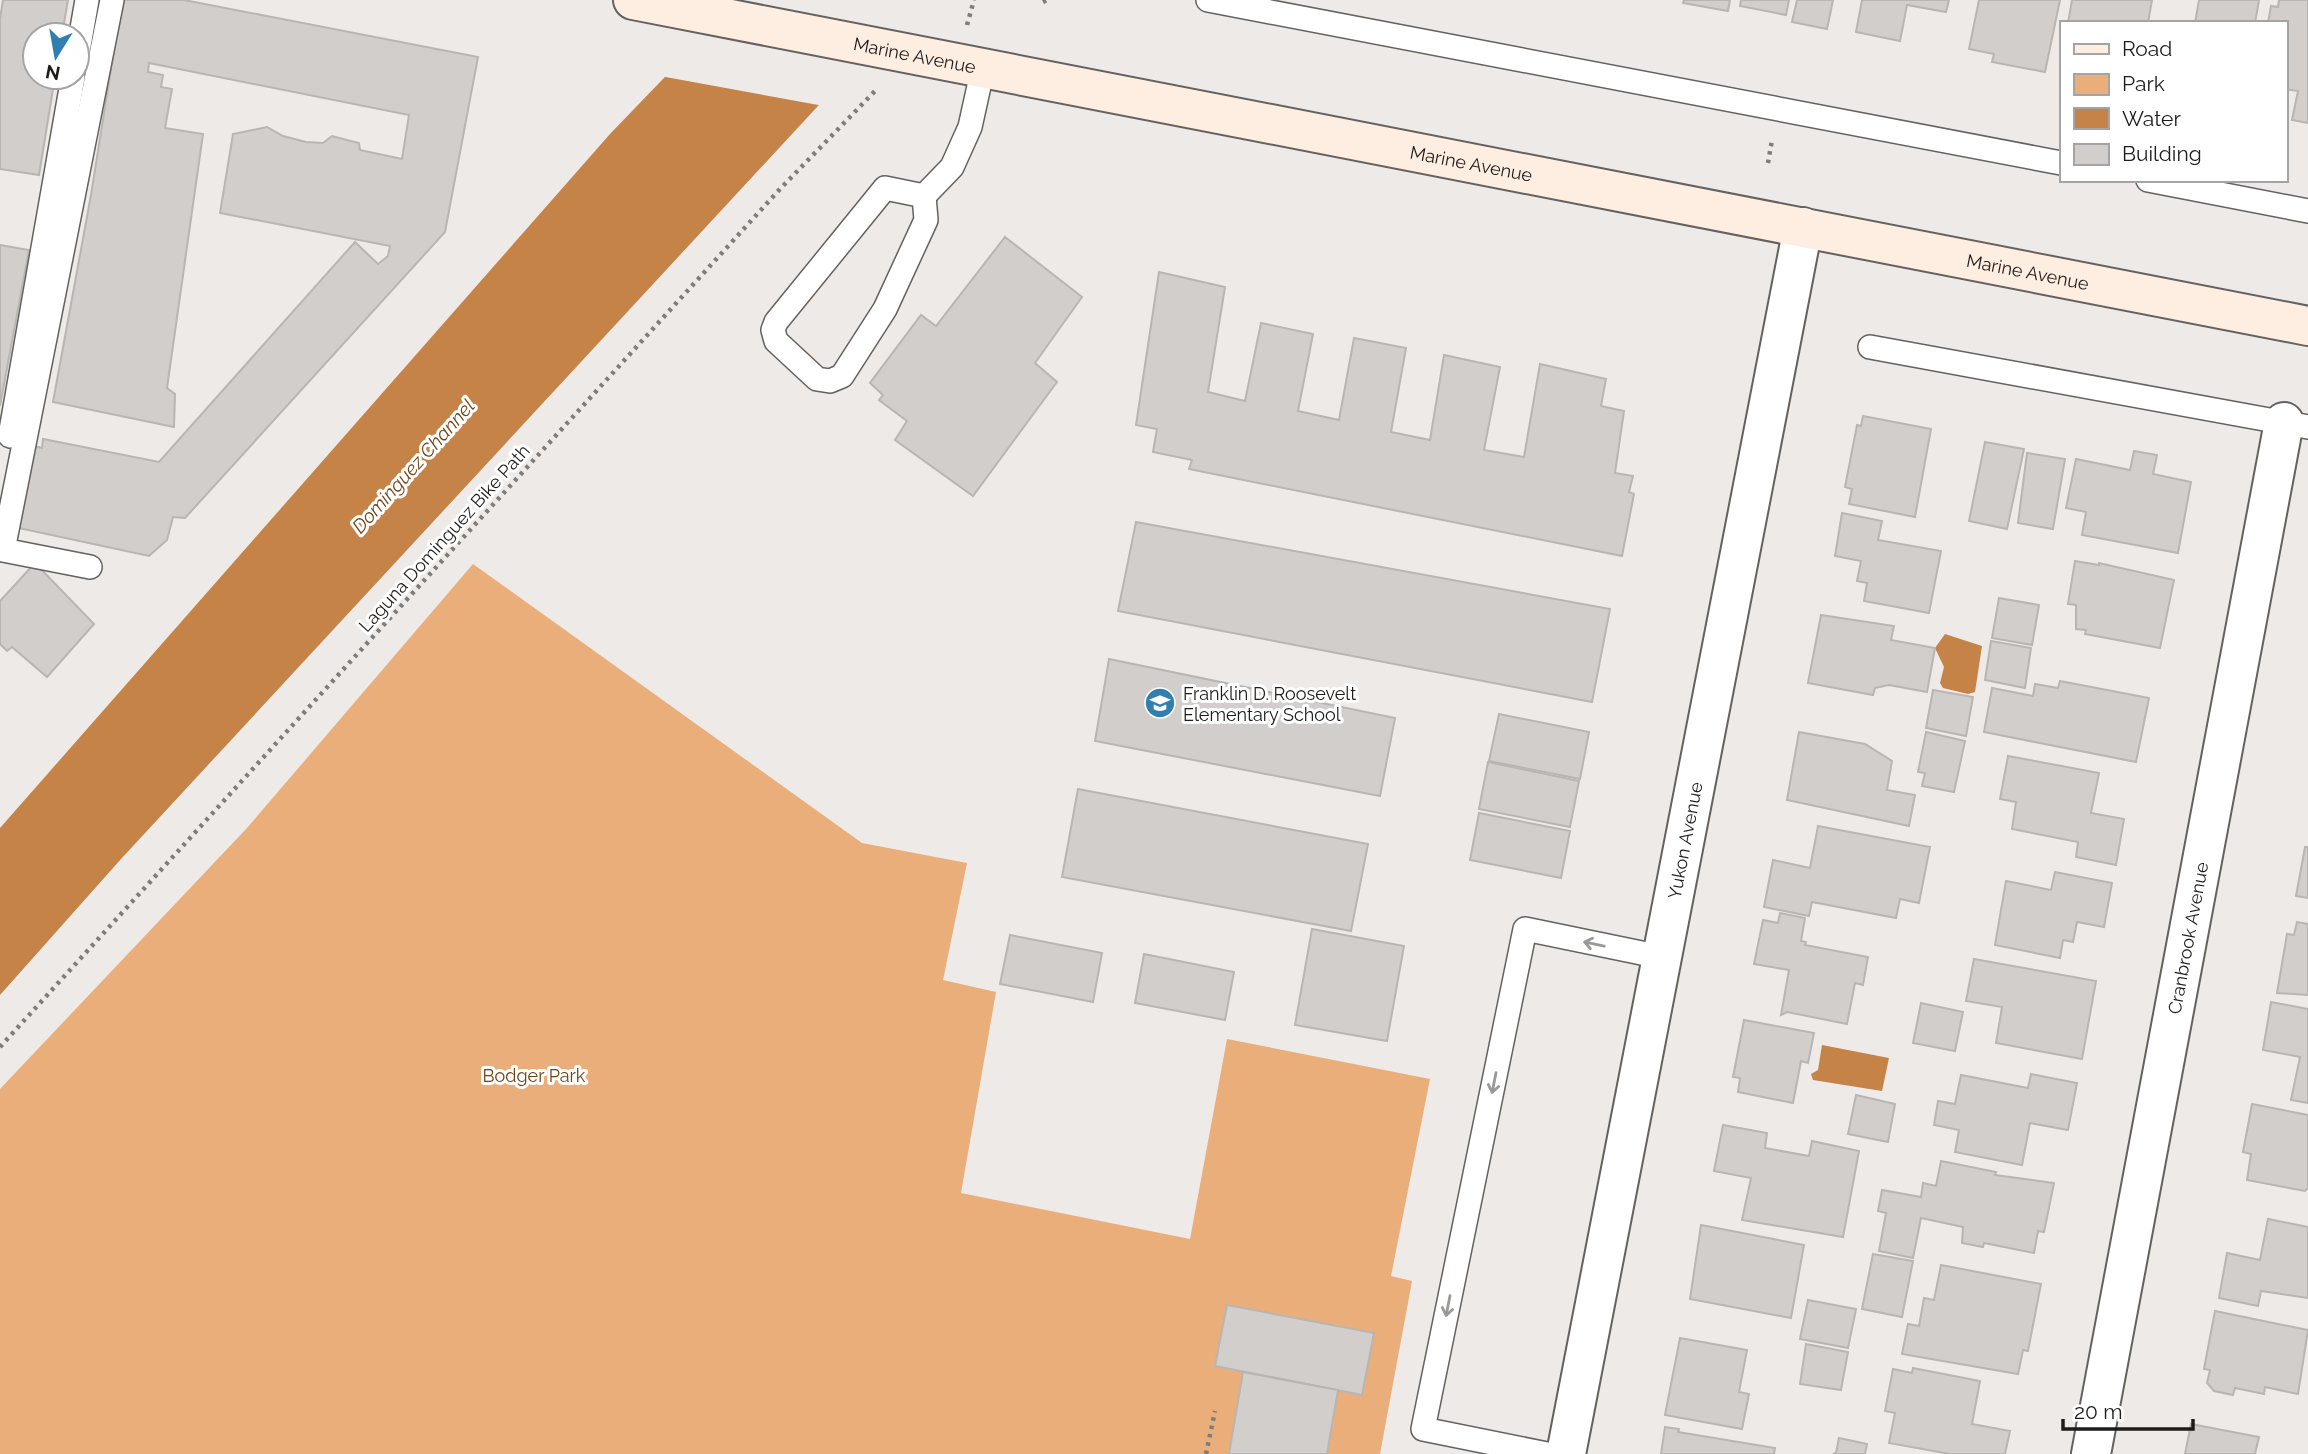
<svg xmlns="http://www.w3.org/2000/svg" width="2308" height="1454" font-family="Raleway,sans-serif">
	<rect width="100%" height="100%" fill="#eeeae7"/>
	<!-- green -->
	<polygon fill="#eaae7b" points="473,564 862,843 967,863 943,980 996,992 961,1193 1190,1239 1227,1039 1430,1079 1391,1276 1412,1281 1380,1454 0,1454 0,1089 247,828"/>
	<!-- water -->
	<g fill="#c58348">
		<polygon points="739,0 916,0 121,859 0,995 0,828 610,134"/>
		<polygon points="1945,634 1982,646 1975,692 1968,694 1943,688 1940,683 1944,667 1935,648"/>
		<polygon points="1822,1045 1889,1058 1882,1091 1813,1080 1811,1074 1818,1070"/>
	</g>
	<!-- pier -->
	<polygon fill="#eeeae7" points="734,0 919,0 824,106 660,76"/>
	<!-- building -->
	<g fill="#d2cecb" stroke="#b8b5b2" stroke-width="2">
		<polygon points="3,0 68,0 62,35 35,35 35,77 55,77 39,175 0,169 0,19"/>
		<polygon points="122,0 184,0 478,57 445,232 185,518 173,517 167,540 149,556 14,527 30,445 42,448 43,439 159,462 355,242 378,264 388,256 390,246 220,213 233,134 267,127 283,136 306,142 323,143 332,136 359,143 360,150 402,159 409,115 149,63 148,72 163,75 161,87 172,89 165,128 203,134 167,388 175,394 174,427 53,402 91,195"/>
		<polygon points="1684,0 1730,0 1728,11 1683,3"/>
		<polygon points="1741,0 1789,0 1786,15 1740,6"/>
		<polygon points="1797,0 1833,0 1827,29 1792,22"/>
		<polygon points="1862,0 1949,0 1946,12 1907,5 1900,41 1856,32"/>
		<polygon points="1979,0 2060,0 2045,72 1992,62 1994,54 1969,49"/>
		<polygon points="2072,0 2152,0 2148,23 2068,23"/>
		<polygon points="2199,0 2259,0 2255,23 2195,23"/>
		<polygon points="2279,0 2308,0 2308,123 2292,120 2298,91 2285,89 2285,23 2268,23 2271,6 2278,7"/>
		<polygon points="1005,237 1082,297 1035,363 1057,382 973,496 895,440 907,421 879,400 883,395 870,383 921,315 936,326"/>
		<polygon points="0,245 29,250 0,406"/>
		<polygon points="1159,272 1225,287 1208,392 1245,401 1261,323 1313,334 1298,411 1339,420 1354,338 1406,348 1391,432 1430,440 1444,355 1500,367 1484,450 1524,457 1540,364 1606,379 1601,406 1624,411 1615,473 1633,476 1629,492 1634,494 1622,556 1189,469 1192,460 1153,452 1157,429 1136,425"/>
		<polygon points="1863,416 1931,429 1915,517 1849,504 1852,489 1845,487 1857,425 1861,426"/>
		<polygon points="1985,442 2024,449 2007,529 1969,521"/>
		<polygon points="2134,451 2157,455 2153,474 2191,482 2178,553 2082,535 2086,512 2066,508 2076,459 2130,470"/>
		<polygon points="2027,453 2065,459 2053,529 2018,523"/>
		<polygon points="1842,513 1882,521 1878,540 1941,551 1929,613 1864,601 1867,583 1857,581 1861,561 1835,556"/>
		<polygon points="1136,522 1610,609 1592,702 1118,611"/>
		<polygon points="2075,561 2099,565 2099,563 2174,580 2160,648 2085,634 2086,630 2076,629 2076,605 2068,604"/>
		<polygon points="35,563 94,624 47,677 12,647 7,651 0,644 0,601"/>
		<polygon points="1999,598 2039,605 2032,645 1992,638"/>
		<polygon points="1821,615 1894,626 1891,640 1935,648 1927,692 1889,685 1875,688 1873,695 1808,683"/>
		<polygon points="1991,641 2031,648 2025,688 1985,680"/>
		<polygon points="1109,659 1395,718 1380,796 1095,741"/>
		<polygon points="2060,681 2149,698 2136,762 1984,732 1992,688 2033,696 2035,684 2058,688"/>
		<polygon points="1933,690 1973,697 1966,736 1926,728"/>
		<polygon points="1499,714 1589,732 1580,779 1489,761"/>
		<polygon points="1799,732 1865,744 1892,761 1887,790 1915,795 1909,826 1787,800"/>
		<polygon points="1926,732 1965,741 1954,792 1922,786 1925,773 1918,772"/>
		<polygon points="2008,756 2099,773 2091,813 2124,819 2116,865 2076,857 2078,842 2012,829 2016,802 2000,799"/>
		<polygon points="1488,762 1579,781 1570,827 1479,809"/>
		<polygon points="1078,789 1368,844 1351,931 1062,877"/>
		<polygon points="1479,813 1570,831 1561,878 1470,860"/>
		<polygon points="1818,826 1930,847 1919,903 1900,899 1896,918 1812,902 1809,916 1764,907 1773,860 1810,868"/>
		<polygon points="2305,847 2308,847 2308,898 2296,896"/>
		<polygon points="2055,872 2112,883 2104,927 2077,922 2073,942 2063,940 2060,958 1995,945 2006,881 2051,890"/>
		<polygon points="1780,913 1805,918 1801,941 1806,942 1805,945 1868,957 1863,985 1855,983 1847,1024 1787,1012 1781,1015 1789,970 1754,964 1763,920 1778,923"/>
		<polygon points="2297,922 2308,924 2308,995 2277,993 2287,934 2294,935"/>
		<polygon points="1312,929 1404,946 1387,1041 1295,1025"/>
		<polygon points="1010,935 1102,953 1093,1002 1000,984"/>
		<polygon points="1144,954 1234,972 1225,1020 1135,1003"/>
		<polygon points="1974,959 2096,981 2082,1059 1996,1043 2002,1007 1966,1001"/>
		<polygon points="2271,1002 2308,1009 2308,1103 2291,1100 2300,1057 2263,1050"/>
		<polygon points="1921,1003 1963,1012 1955,1051 1913,1043"/>
		<polygon points="1744,1020 1814,1033 1808,1063 1801,1061 1793,1103 1738,1092 1740,1078 1733,1077"/>
		<polygon points="2031,1074 2077,1083 2068,1130 2030,1123 2022,1165 1955,1152 1959,1130 1934,1125 1938,1101 1955,1104 1961,1075 2028,1088"/>
		<polygon points="1856,1095 1895,1104 1888,1142 1848,1134"/>
		<polygon points="2252,1104 2308,1115 2308,1188 2305,1191 2247,1180 2251,1154 2243,1152"/>
		<polygon points="1723,1125 1767,1133 1765,1148 1809,1156 1812,1141 1859,1151 1843,1237 1742,1220 1751,1178 1714,1171"/>
		<polygon points="1941,1161 1996,1172 1995,1175 2054,1183 2044,1232 2038,1231 2034,1253 1984,1243 1983,1247 1962,1243 1963,1227 1921,1218 1913,1258 1879,1251 1886,1213 1878,1211 1882,1190 1921,1197 1923,1183 1936,1186"/>
		<polygon points="2268,1219 2308,1227 2308,1298 2261,1291 2258,1306 2219,1298 2227,1253 2260,1260"/>
		<polygon points="1701,1225 1804,1245 1791,1318 1690,1299"/>
		<polygon points="1873,1254 1913,1261 1902,1317 1862,1309"/>
		<polygon points="1941,1265 2041,1284 2028,1351 2023,1350 2018,1374 1902,1354 1908,1324 1919,1326 1924,1298 1934,1300"/>
		<polygon points="1808,1300 1856,1309 1848,1348 1800,1339"/>
		<polygon points="1227,1305 1374,1333 1362,1395 1215,1366"/>
		<polygon points="2215,1311 2308,1330 2298,1394 2265,1387 2264,1394 2235,1388 2233,1395 2214,1391 2207,1383 2210,1370 2204,1369"/>
		<polygon points="1680,1338 1747,1350 1739,1392 1749,1394 1742,1429 1665,1415"/>
		<polygon points="1806,1344 1848,1352 1841,1390 1800,1384"/>
		<polygon points="1913,1368 1980,1381 1972,1424 2010,1431 2005,1454 1950,1454 1889,1443 1895,1413 1885,1411 1893,1369 1912,1373"/>
		<polygon points="1243,1372 1338,1390 1327,1454 1229,1454"/>
		<polygon points="2191,1424 2259,1437 2255,1454 2185,1454"/>
		<polygon points="1665,1427 1679,1429 1678,1432 1775,1448 1774,1454 1661,1454"/>
		<polygon points="1839,1438 1867,1444 1865,1454 1833,1454 1836,1453"/>
	</g>
	<g fill="none" stroke-linecap="round" stroke-linejoin="round">
		<!-- lane casing -->
		<g stroke="#64615e" stroke-width="26">
			<g id="lane">
				<polyline points="1208,0 2061,163"/>
				<polyline points="77,57 87,0"/>
				<polyline points="2148,180 2308,211"/>
				<polygon points="885,188 924,196 926,220 885,309 842,376 830,381 817,379 776,341 773,330 776,322"/>
				<polyline points="924,196 952,167 970,127 983,68"/>
				<polyline points="1870,347 2308,427"/>
				<polyline points="10,436 73,77"/>
				<polyline points="90,567 3,550 112,0"/>
				<polyline points="1547,1454 1423,1429 1525,929 1661,957"/>
			</g>
		</g>
		<!-- street casing -->
		<g stroke="#64615e" stroke-width="42">
			<g id="street">
				<path id="s1" d="M1566,1454L1803,227"/>
				<path id="s2" d="M2091,1454L2284,422"/>
			</g>
		</g>
		<!-- secondary casing -->
		<g stroke="#64615e" stroke-width="42">
			<g id="secondary">
				<path id="s3" d="M633,0L2308,326"/>
			</g>
		</g>
		<!-- path -->
		<g stroke="#7f7d7b" stroke-width="4.5" stroke-dasharray="3.5 5" stroke-linecap="butt">
			<polyline points="1043,2 1047,0"/>
			<polyline points="967,25 974,0"/>
			<polyline points="1768,163 1772,140"/>
			<polyline points="0,1047 780,189 876,90"/>
			<polyline points="1206,1454 1215,1411"/>
		</g>
		<!-- lane -->
		<use href="#lane" stroke="#fff" stroke-width="23"/>
		<!-- street -->
		<use href="#street" stroke="#fff" stroke-width="38"/>
		<!-- secondary -->
		<use href="#secondary" stroke="#feeee2" stroke-width="38"/>
	</g>
	<!-- one-way arrows -->
	<defs><path id="oneway-shaft" d="M-6 0H5M1.5-3L5.5 0L1.5 3" fill="none" stroke-width="1.6" stroke-linecap="round" stroke-linejoin="round" transform="scale(1.75)"/></defs>
	<g stroke="#999998">
		<use href="#oneway-shaft" transform="translate(1594 944) rotate(-168)"/>
		<use href="#oneway-shaft" transform="translate(1494 1083) rotate(101)"/>
		<use href="#oneway-shaft" transform="translate(1448 1306) rotate(101)"/>
	</g>
	<!-- icons -->
	<defs>
		<g id="school-disc" transform="scale(1.575)"><circle r="9.5" fill="#317fb1" stroke="#fff"/><path d="M0-5L7-2L0 1L-7-2ZM-4 1L0 2.5L4 1V4Q0 6-4 4Z" fill="#fff"/></g>
	</defs>
	<g fill-rule="evenodd">
		<use href="#school-disc" x="1160" y="703"/>
	</g>
	<g text-anchor="middle" dominant-baseline="central" stroke-width="6" stroke-linejoin="round" paint-order="stroke">
		<!-- street labels -->
		<g font-size="18" fill="#1d1c1b" stroke="#fff">
			<text stroke="none"><textPath href="#s3" startOffset="287">Marine Avenue</textPath></text>
			<text stroke="none"><textPath href="#s3" startOffset="854">Marine Avenue</textPath></text>
			<text stroke="none"><textPath href="#s3" startOffset="1421">Marine Avenue</textPath></text>
			<text transform="translate(444 538) rotate(-48)">Laguna Dominguez Bike Path</text>
			<text stroke="none"><textPath href="#s1" startOffset="625">Yukon Avenue</textPath></text>
			<text stroke="none"><textPath href="#s2" startOffset="525">Cranbrook Avenue</textPath></text>
		</g>
		<!-- poi labels -->
		<g font-size="18" fill="#1d1c1b" stroke="#fff" text-anchor="start">
			<text x="1183" y="693">Franklin D. Roosevelt<tspan x="1183" dy="21">Elementary School</tspan></text>
		</g>
		<!-- park labels -->
		<g font-size="18" fill="#704317" stroke="#fff">
			<text x="534" y="1075">Bodger Park</text>
		</g>
		<!-- water labels -->
		<g font-size="19" font-style="italic" fill="#714318" stroke="#fff">
			<text transform="translate(413 466) rotate(-48)">Dominguez Channel</text>
		</g>
	</g>
	<!-- legend -->
	<rect x="2060" y="21" width="228" height="161" fill="#ffffff" stroke="#a5a4a4" stroke-width="2"/>
	<rect x="2074" y="44" width="35" height="10" fill="#feeee2" stroke="#a5a4a4" stroke-width="2"/>
	<text x="2122" y="56" font-size="21" fill="#1d1c1b">Road</text>
	<rect x="2074" y="74" width="35" height="21" fill="#eaae7b" stroke="#a5a4a4" stroke-width="2"/>
	<text x="2122" y="91" font-size="21" fill="#1d1c1b">Park</text>
	<rect x="2074" y="108" width="35" height="21" fill="#c58348" stroke="#a5a4a4" stroke-width="2"/>
	<text x="2122" y="126" font-size="21" fill="#1d1c1b">Water</text>
	<rect x="2074" y="144" width="35" height="21" fill="#d2cecb" stroke="#a5a4a4" stroke-width="2"/>
	<text x="2122" y="161" font-size="21" fill="#1d1c1b">Building</text>
	<!-- north arrow -->
	<g transform="translate(56 56) rotate(191)"><circle r="33" fill="#ffffff" stroke="#a5a4a4" stroke-width="2"/>
	<path d="M0-5L12 26L0 18L-12 26Z" fill="#317fb1"/>
	<text y="-10" font-size="19" font-weight="bold" text-anchor="middle" fill="#1d1c1b">N</text>
	</g>
	<!-- scale -->
	<path d="M2063 1419v10h130v-10" fill="none" stroke="#1d1c1b" stroke-width="3.5"/>
	<text x="2074" y="1419" font-size="21" fill="#1d1c1b" stroke="#ffffff" stroke-width="5" paint-order="stroke">20 m</text>
</svg>
